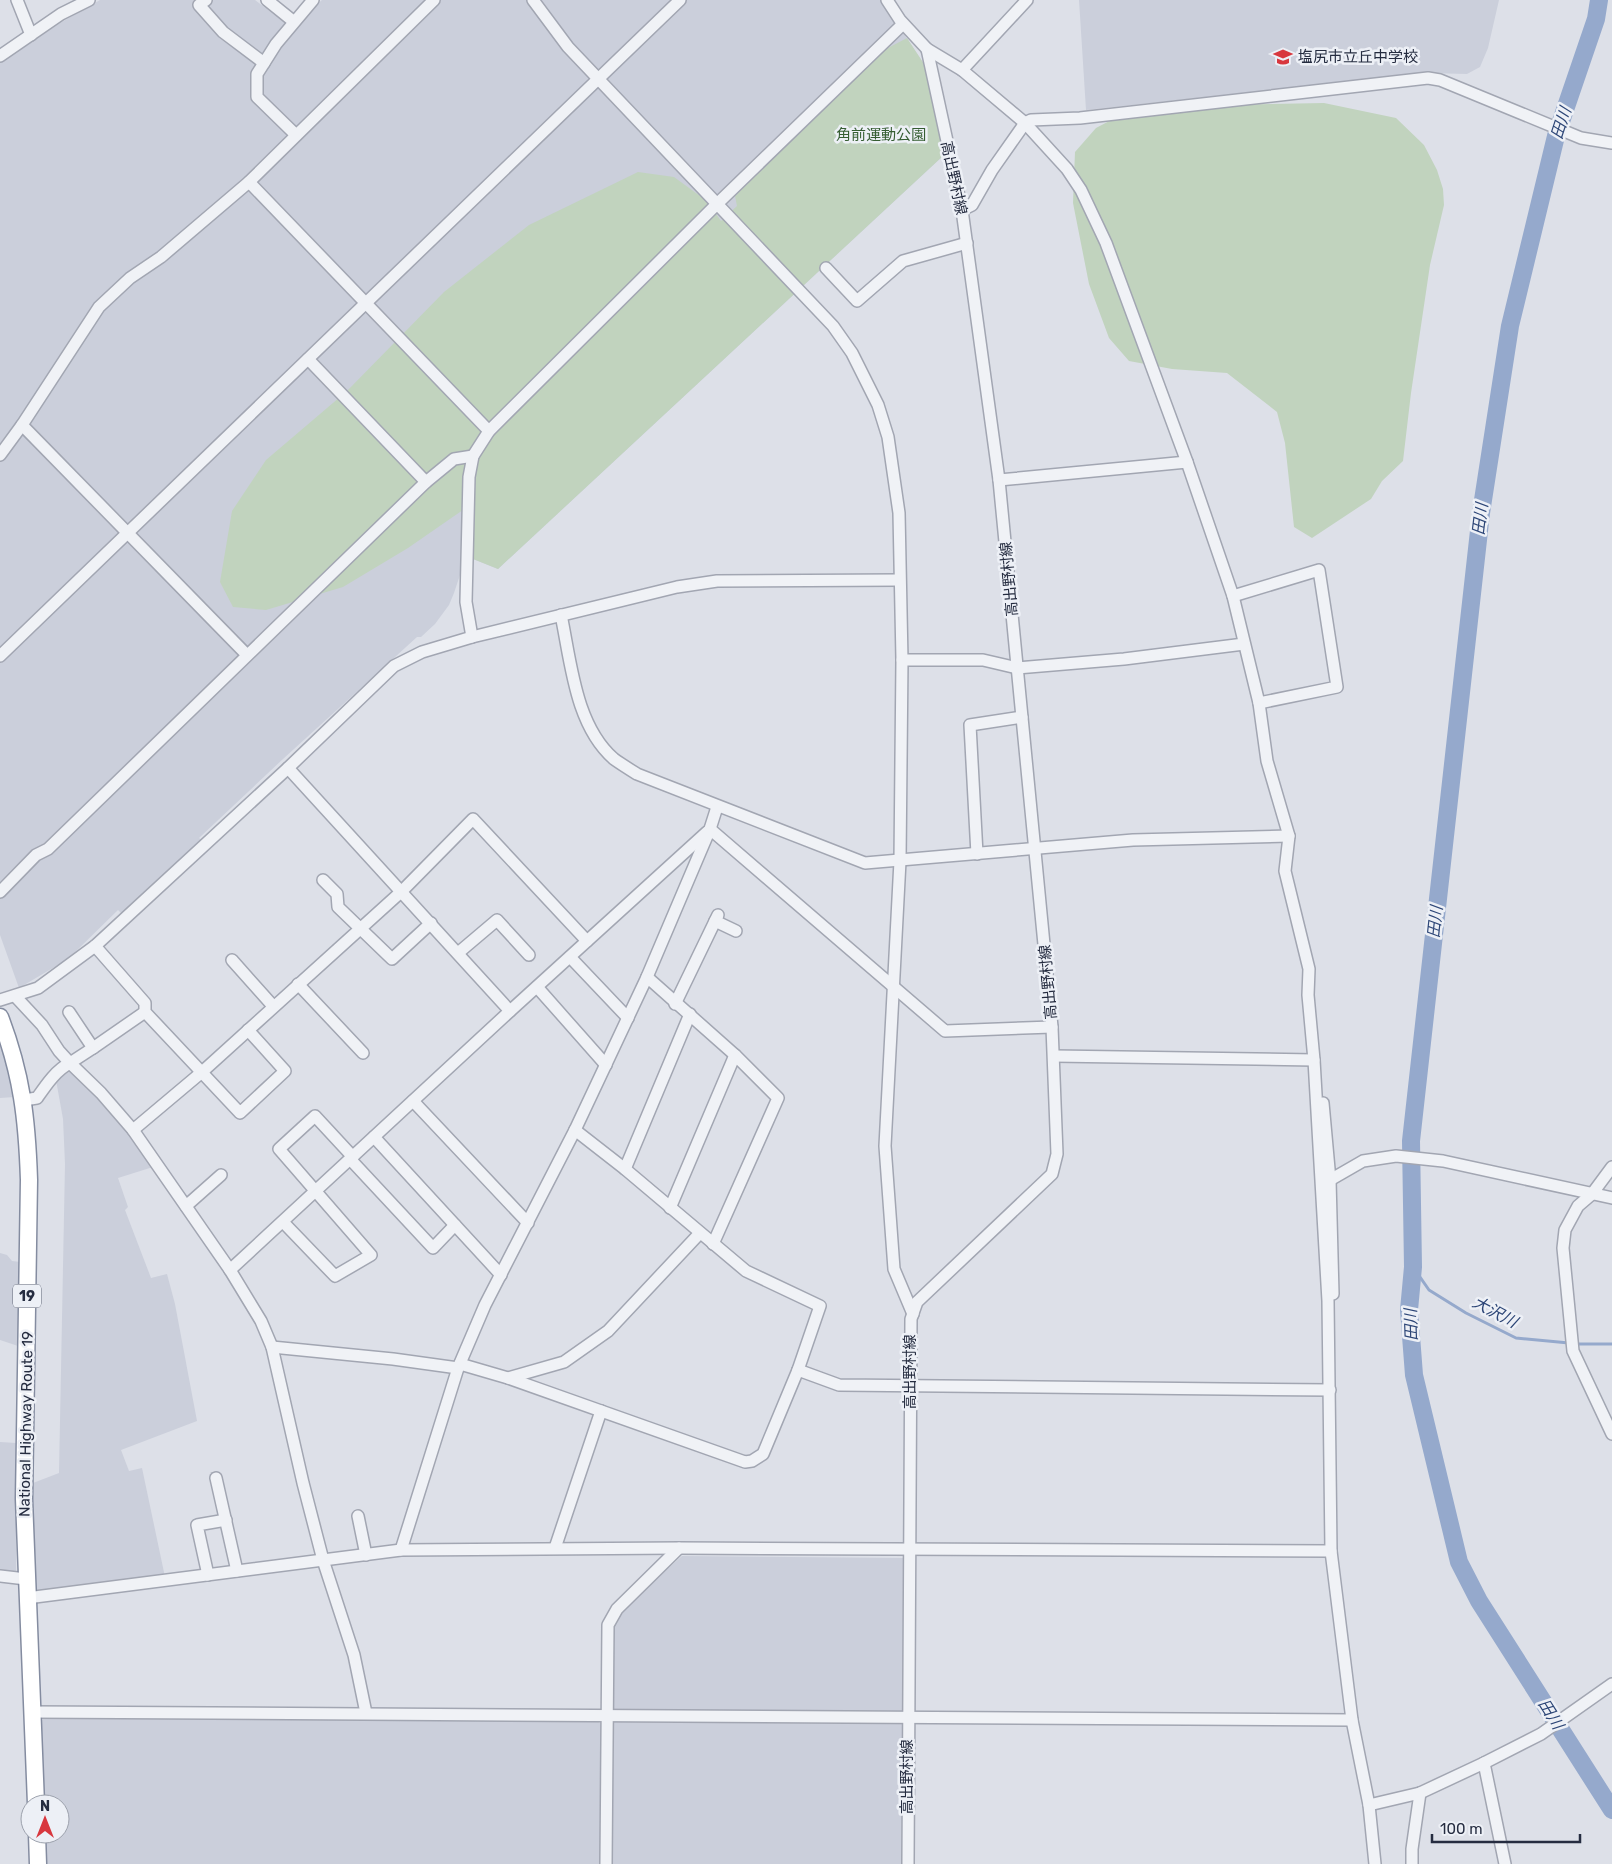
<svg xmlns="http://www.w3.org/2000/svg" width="1612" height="1864" font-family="Rubik,'Noto Sans JP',sans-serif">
	<rect width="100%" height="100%" fill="#dde0e8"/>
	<!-- built -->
	<g fill="#cbcfdb">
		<polygon points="100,0 255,0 293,29 305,14 322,0 881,0 926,67 944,155 498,569 461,554 460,575 454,593 449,605 435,624 421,637 417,637 283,759 199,838 202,840 121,913 118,910 68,959 19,988 0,935 0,63 60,23"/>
		<polygon points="1079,0 1499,0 1488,48 1480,67 1467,74 1426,73 1086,110"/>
		<polygon points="0,1044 10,1069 15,1097 0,1098"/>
		<polygon points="72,1070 120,1120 153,1167 118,1178 128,1207 125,1210 151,1278 167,1274 175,1304 197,1421 121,1450 129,1471 142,1468 165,1577 38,1591 34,1588 33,1483 59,1473 65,1164 63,1119 56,1080"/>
		<polygon points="0,1253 7,1255 12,1261 21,1262 18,1346 0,1340"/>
		<polygon points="0,1442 16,1443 16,1571 13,1573 0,1571"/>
		<polygon points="682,1556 903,1558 903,1713 612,1710 612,1628 621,1611"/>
		<polygon points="44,1718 597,1721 603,1725 602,1864 47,1864 46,1834 60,1834 60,1804 44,1804 40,1722"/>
		<polygon points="614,1722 902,1724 901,1864 611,1864"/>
	</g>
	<!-- green -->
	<g fill="#c1d3be">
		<polygon points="907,38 926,67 944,155 498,569 473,559 473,503 408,548 343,587 266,610 233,607 220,582 232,511 266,460 347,391 444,292 529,225 638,172 674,177 707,201 721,221 737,206 735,196 886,49"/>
		<polygon points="1324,103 1396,118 1424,145 1437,170 1443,189 1444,205 1430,265 1411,393 1403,461 1382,481 1371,499 1312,538 1294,527 1285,443 1277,412 1227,373 1172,369 1129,361 1109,338 1089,284 1073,203 1075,152 1096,128 1115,118 1218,105"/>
	</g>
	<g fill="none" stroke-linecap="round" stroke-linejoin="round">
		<!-- stream -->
		<g stroke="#95a9cc" stroke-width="3">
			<polyline points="1413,1267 1429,1290 1466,1313 1516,1338 1569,1343"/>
			<polyline points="1575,1344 1612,1344"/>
		</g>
		<!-- river -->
		<polyline stroke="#95a9cc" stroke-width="18" points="1599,0 1596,19 1556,136 1510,326 1481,513 1411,1141 1413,1267 1409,1310 1414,1375 1459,1562 1479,1601 1612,1810"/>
		<!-- minor casing -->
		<g stroke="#a2a6b2" stroke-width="14">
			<g id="minor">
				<polyline points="17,0 31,35"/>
				<polyline points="206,0 199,5 223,32 264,63"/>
				<polyline points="267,0 293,21"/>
				<polyline points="533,0 568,47 833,326 852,353 878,405 888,437 899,513 902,660 900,861 885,1146 894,1269 913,1314"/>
				<polyline points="887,0 900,20 927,49 962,70 1025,123 1067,169 1081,190 1106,243 1187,462 1233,596 1259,703 1267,761 1289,836 1285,871 1309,969 1308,995 1314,1060 1328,1301 1331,1551 1352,1720 1369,1805 1375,1864"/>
				<polyline points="0,56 61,14 89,0"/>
				<polyline points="962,70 1027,0"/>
				<polyline points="296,135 257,97 257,74 276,44 313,0"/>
				<polyline points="249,182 489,431"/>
				<polyline points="962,210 972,205 992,170 1025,123 1031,120 1080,118 1428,78 1440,80 1581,138 1612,143"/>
				<polyline points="826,268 857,301 903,261 967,243"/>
				<polyline points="308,359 426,482"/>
				<polyline points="22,425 247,655"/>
				<polyline points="0,455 22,425 99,307 130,278 161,257 249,182 434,0"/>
				<polyline points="999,480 1187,462"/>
				<polyline points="1233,596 1319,570 1337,687 1259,703"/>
				<path d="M561,615C571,662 575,725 614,759C621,764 629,769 637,774L865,863L1133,840L1289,836"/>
				<polyline points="472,637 677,587 717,581 899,580"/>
				<polyline points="0,656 680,0"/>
				<polyline points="902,660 983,660 1017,668 1124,659 1244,644"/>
				<polyline points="288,768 510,1011"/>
				<polyline points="710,829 945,1031 1052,1027"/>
				<polyline points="977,854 970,725 1022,717"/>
				<polyline points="323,880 337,894 338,907 392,959 431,923"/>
				<polyline points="0,892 36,855 48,849 426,482 454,459 473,456"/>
				<polyline points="715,921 736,931"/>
				<polyline points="95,946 145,1003 145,1012 240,1113 285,1071 248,1030"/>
				<polyline points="458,953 497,920 529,955"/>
				<polyline points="570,957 628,1018"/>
				<polyline points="232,960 273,1006"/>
				<polyline points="647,977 735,1055 778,1098 713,1244"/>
				<polyline points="298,984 363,1053"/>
				<polyline points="537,987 606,1065"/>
				<polyline points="15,996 42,1025 59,1051 70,1063 93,1048 69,1012"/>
				<polyline points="0,1000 38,988 95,946 288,768 394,666 422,652 472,637 466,602 469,477 473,456 489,431 718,203 903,24"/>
				<polyline points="675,1004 718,915"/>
				<polyline points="93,1048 145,1012"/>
				<polyline points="1054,1056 1314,1060"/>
				<path d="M24,1100L37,1098C46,1085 56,1070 70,1063L101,1093L133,1130L230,1270L261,1321L272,1347L303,1483L323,1560L354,1655L366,1713"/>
				<polyline points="413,1101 528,1223"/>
				<polyline points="1323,1103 1330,1180 1333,1294"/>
				<polyline points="133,1130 202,1072 402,891 473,819 587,941"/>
				<polyline points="374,1137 501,1275"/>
				<polyline points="350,1159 433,1248 455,1225"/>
				<polyline points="1612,1167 1592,1194 1578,1206 1565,1230 1563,1248 1573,1351 1612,1434"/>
				<polyline points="625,1169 690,1014"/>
				<polyline points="1330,1180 1363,1161 1396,1156 1443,1161 1612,1198"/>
				<polyline points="186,1206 221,1175"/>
				<polyline points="670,1208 735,1055"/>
				<polyline points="283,1222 335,1276 371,1255 279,1149 315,1116 353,1157"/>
				<polyline points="230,1270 510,1011 707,832"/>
				<polyline points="272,1347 393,1359 458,1368"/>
				<polyline points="460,1364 508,1378 745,1462 752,1461 763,1454 798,1370 820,1306 746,1271 625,1169 575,1130"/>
				<polyline points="798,1370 839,1385 1330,1390"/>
				<polyline points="508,1378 564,1362 608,1331 700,1233"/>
				<polyline points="216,1478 237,1571"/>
				<polyline points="358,1516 366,1555"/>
				<polyline points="555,1548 601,1411"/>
				<polyline points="401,1550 458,1368 485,1305 575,1130 647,977 710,829 717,807"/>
				<polyline points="208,1575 197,1525 226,1520"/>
				<polyline points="0,1576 26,1579"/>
				<polyline points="27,1598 401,1550 679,1548 1331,1551"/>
				<polyline points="32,1712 1352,1720"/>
				<polyline points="1484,1763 1505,1864"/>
				<polyline points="1369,1805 1420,1793 1484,1763 1541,1734 1612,1684"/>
				<polyline points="606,1864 608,1625 617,1609 679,1548"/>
				<polyline points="908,1864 911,1319 917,1302 1052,1174 1057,1154 1052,1027 999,480 962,210 927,49"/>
				<polyline points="1412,1864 1412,1849 1420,1793"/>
			</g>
		</g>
		<!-- highway casing -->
		<g stroke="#848ca0" stroke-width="19">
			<g id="highway">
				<path d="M0,1017C22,1075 27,1119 29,1180L24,1499L36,1804"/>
				<polyline points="37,1834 38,1864"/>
			</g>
		</g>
		<!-- minor -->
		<use href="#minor" stroke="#f0f2f6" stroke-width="11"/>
		<!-- highway -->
		<use href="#highway" stroke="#fff" stroke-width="16"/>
	</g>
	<!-- icons -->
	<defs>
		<g id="school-bare" transform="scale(1.5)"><path d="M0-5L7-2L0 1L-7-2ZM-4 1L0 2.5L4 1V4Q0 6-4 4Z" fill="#d8373e" stroke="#edf0f6" stroke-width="2.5" paint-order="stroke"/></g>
	</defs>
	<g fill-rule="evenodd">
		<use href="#school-bare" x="1283" y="57"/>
	</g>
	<g text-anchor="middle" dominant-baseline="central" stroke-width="5" stroke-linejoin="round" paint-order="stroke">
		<!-- shield labels -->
		<rect fill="#edf0f6" stroke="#616777" stroke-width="1" x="13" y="1284.5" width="28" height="23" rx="4"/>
		<g font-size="14" font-weight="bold" fill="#252c40">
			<text x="27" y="1296">19</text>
		</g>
		<!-- poi labels -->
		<g font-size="15" fill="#252c40" stroke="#edf0f6" text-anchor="start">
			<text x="1298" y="57">塩尻市立丘中学校</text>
		</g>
		<!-- park labels -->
		<g font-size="15" fill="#355d32" stroke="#edf0f6">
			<text x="881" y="135">角前運動公園</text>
		</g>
		<!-- street labels -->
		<g font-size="15" fill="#252c40" stroke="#edf0f6">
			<text transform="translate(954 178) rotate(78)">高出野村線</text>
			<text transform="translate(1009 579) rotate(-95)">高出野村線</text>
			<text transform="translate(1048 982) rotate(-95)">高出野村線</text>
			<text transform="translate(910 1372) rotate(-90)">高出野村線</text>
			<text transform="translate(26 1424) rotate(-89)">National Highway Route 19</text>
			<text transform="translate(907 1777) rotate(-90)">高出野村線</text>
		</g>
		<!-- water labels -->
		<g font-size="16" font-style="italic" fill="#2d4677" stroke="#edf0f6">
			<text transform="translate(1561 123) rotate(-72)">田川</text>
			<text transform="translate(1480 519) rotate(-83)">田川</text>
			<text transform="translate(1435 922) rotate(-84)">田川</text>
			<text transform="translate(1495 1312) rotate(28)">大沢川</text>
			<text transform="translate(1411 1325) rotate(-92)">田川</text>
			<text transform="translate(1551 1714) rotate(58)">田川</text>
		</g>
	</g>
	<!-- north arrow -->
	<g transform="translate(45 1819)"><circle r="24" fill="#edf0f6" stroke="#9da2ad"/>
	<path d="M0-4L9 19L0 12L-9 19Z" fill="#d8373e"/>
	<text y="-8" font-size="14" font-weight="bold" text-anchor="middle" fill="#252c40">N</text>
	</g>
	<!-- scale -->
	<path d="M1432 1834v8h148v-8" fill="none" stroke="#252c40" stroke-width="2.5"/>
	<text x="1440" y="1834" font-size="15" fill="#252c40" stroke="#edf0f6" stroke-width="4" paint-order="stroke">100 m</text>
</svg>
